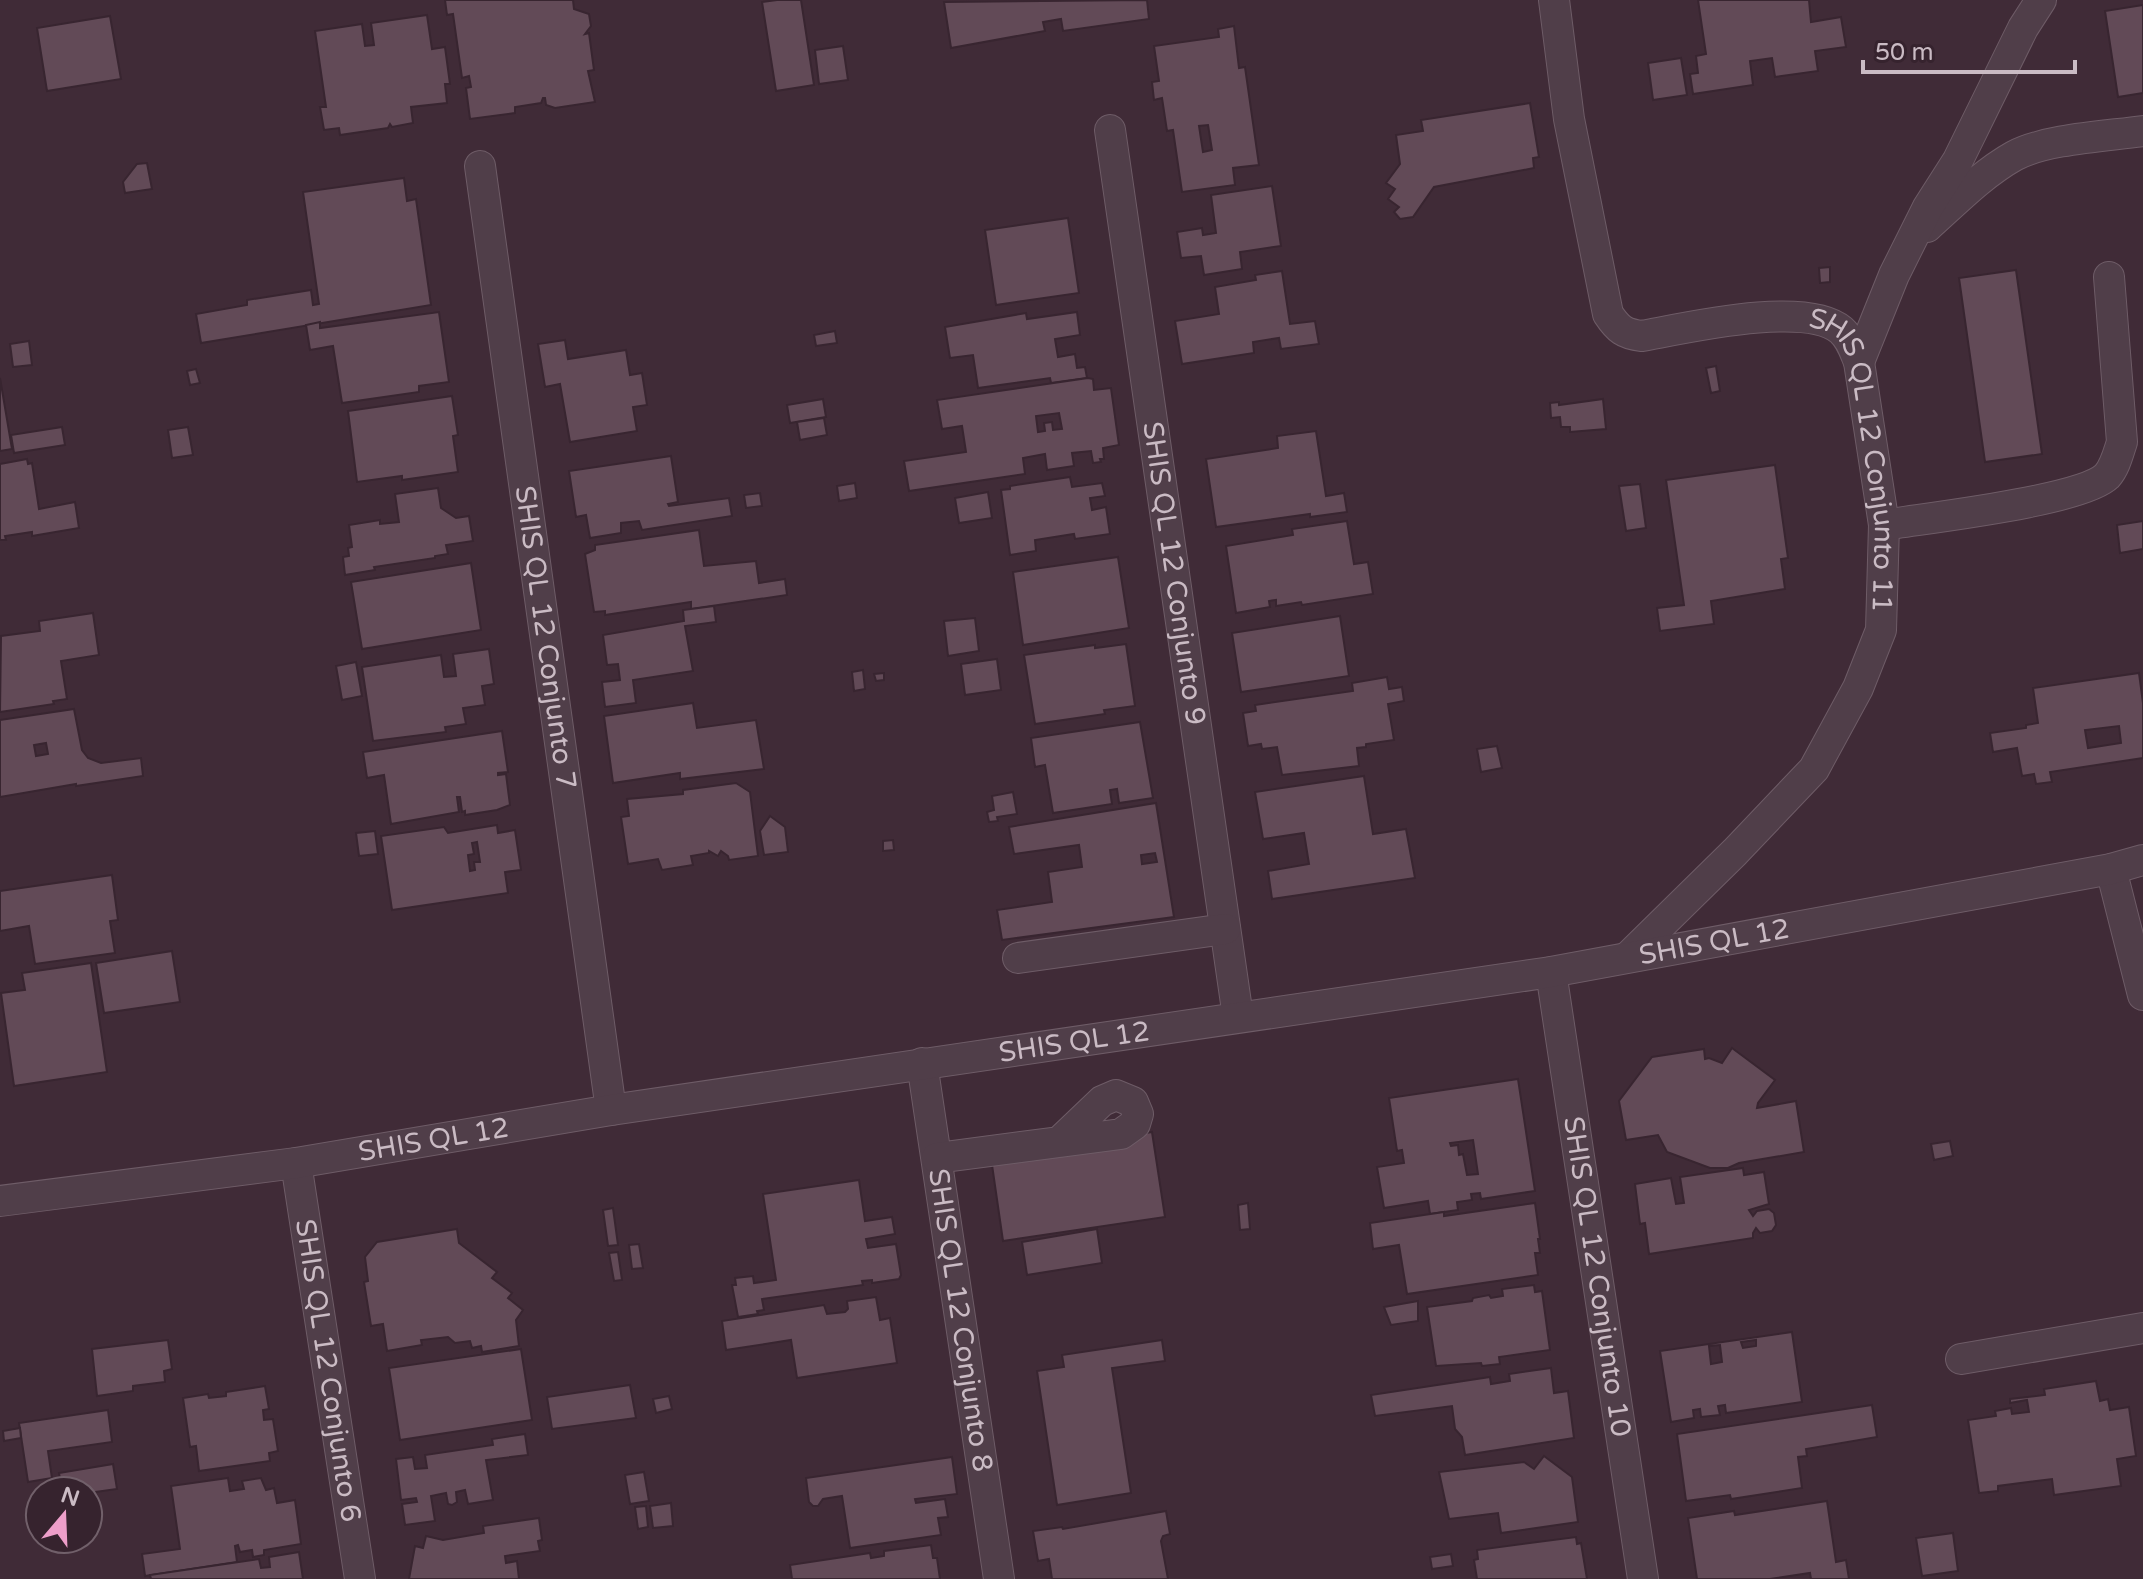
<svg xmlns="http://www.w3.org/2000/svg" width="2143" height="1579" font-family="'Varela Round',sans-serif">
	<rect width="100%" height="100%" fill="#402b37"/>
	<!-- building -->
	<g fill="#624a57" stroke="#382530" stroke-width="2" fill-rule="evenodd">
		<polygon points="445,0 573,0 574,9 589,14 591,26 585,34 589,33 594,70 588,71 595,102 555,108 546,105 545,98 543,98 541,103 515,107 515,113 470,119 466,88 471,87 469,76 462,78 453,14 447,15"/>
		<polygon points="777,0 801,0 814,85 776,91 762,2"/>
		<polygon points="1147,0 1149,19 1063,31 1061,19 1043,22 1045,31 951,48 944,2"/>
		<polygon points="1698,0 1809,0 1811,22 1841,17 1846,47 1815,51 1818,71 1775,77 1772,58 1750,61 1753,85 1693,94 1690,74 1698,73 1696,56 1706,54"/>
		<polygon points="2143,5 2143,93 2118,97 2105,11"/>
		<polygon points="427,15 432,49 445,47 450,84 445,84 447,103 411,107 413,123 392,127 390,124 388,128 340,135 339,128 324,130 320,107 326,107 315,31 362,24 365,46 374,45 371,23"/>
		<polygon points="110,16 121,79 47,91 37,28"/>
		<path d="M1234,26L1239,68L1245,67L1259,165L1233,168L1235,185L1182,192L1173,130L1167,131L1162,98L1154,100L1152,82L1159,81L1154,46L1219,37L1218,29ZM1208,125L1212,150L1203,152L1199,126Z"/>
		<polygon points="843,46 848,80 819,84 815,50"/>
		<polygon points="1681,58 1687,95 1653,100 1648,63"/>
		<polygon points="1530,103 1539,157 1533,158 1534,168 1434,187 1413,217 1400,219 1394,212 1399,207 1388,199 1395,189 1386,183 1400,164 1396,135 1423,131 1421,120"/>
		<polygon points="147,163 152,189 125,193 123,182 137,164"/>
		<polygon points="404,178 407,201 416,199 431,305 201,343 196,314 247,305 247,300 311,290 313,305 319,304 303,192"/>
		<polygon points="1272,186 1281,246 1240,252 1242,269 1204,275 1201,256 1181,258 1177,232 1202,228 1203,235 1216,233 1211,195"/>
		<polygon points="1068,218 1079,293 996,305 985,230"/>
		<polygon points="1830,267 1830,282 1820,283 1819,268"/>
		<polygon points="2016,270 2042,454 1985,462 1959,278"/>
		<polygon points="1282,271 1290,324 1315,321 1319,344 1281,349 1279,338 1253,342 1254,353 1182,364 1175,321 1219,314 1215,287 1256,280 1255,275"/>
		<polygon points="439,312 449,382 419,386 419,392 342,403 333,346 310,350 306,325 320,322 320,328"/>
		<polygon points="1077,312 1080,335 1055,339 1058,357 1075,354 1077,368 1085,367 1087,378 1051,383 1050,378 978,388 973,355 950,358 945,327 1026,313 1027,319"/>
		<polygon points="835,331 837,343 816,346 814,335"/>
		<polygon points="565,340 568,359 626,350 630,375 642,373 647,405 633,407 637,431 570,442 560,384 545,387 538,344"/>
		<polygon points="29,341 32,365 13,367 10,344"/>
		<polygon points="1716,366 1720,391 1711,393 1706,368"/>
		<polygon points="196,369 200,383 190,385 187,371"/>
		<polygon points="0,378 12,449 0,451"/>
		<path d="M1088,378L1093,379L1094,390L1111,388L1119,445L1103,448L1104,459H1100L1101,462L1093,463L1091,451L1072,453L1074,466L1047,470L1045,454L1023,458L1025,474L909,491L904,461L966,452L962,426L942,429L937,400ZM1059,413L1062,429L1053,430L1052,422L1044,423L1045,431L1038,432L1036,416Z"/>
		<polygon points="452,396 458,435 453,436 458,472 402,480 402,476 357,482 348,411"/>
		<polygon points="823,399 826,417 790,423 787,405"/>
		<polygon points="1603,399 1606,429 1570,432 1570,427 1561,427 1560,417 1551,418 1550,403 1559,402 1559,405"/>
		<polygon points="824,418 827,435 800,440 797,422"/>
		<polygon points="62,427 65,445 14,453 11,435"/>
		<polygon points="188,427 193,455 172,458 168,430"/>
		<polygon points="1316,431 1326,496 1344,493 1347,512 1310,517 1310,514 1216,527 1206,459 1278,448 1277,436"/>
		<polygon points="671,456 678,502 668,504 669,506 729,498 732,516 642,530 639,521 621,523 621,533 590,538 586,515 576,517 569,471"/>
		<polygon points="27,459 28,464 32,463 39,509 75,502 79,528 32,536 32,532 5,536 6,540 0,540 0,464"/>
		<polygon points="1775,465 1788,558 1781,559 1785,589 1711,601 1714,624 1660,631 1657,608 1684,605 1666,480"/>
		<polygon points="1070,477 1072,487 1102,483 1105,496 1090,498 1092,510 1106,507 1110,534 1075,539 1074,534 1035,540 1036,551 1010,555 1001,490 1010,489 1010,486"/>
		<polygon points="855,483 857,498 839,501 837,486"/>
		<polygon points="1640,484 1646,528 1626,531 1619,486"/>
		<polygon points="438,488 441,508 456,518 469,516 473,541 446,545 448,554 435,556 435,558 374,567 375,570 345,575 343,557 349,556 348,548 352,547 349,525 380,520 380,524 399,522 395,494"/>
		<polygon points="988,492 992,518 959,523 955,498"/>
		<polygon points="760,493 762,506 746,508 744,495"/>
		<polygon points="1347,521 1354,564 1368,562 1373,594 1302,605 1301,602 1276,606 1276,600 1269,601 1270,607 1236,613 1226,546 1293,535 1292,529"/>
		<polygon points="2143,521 2143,549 2120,553 2117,525"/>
		<polygon points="699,530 704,566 756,561 759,583 785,579 787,595 691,609 691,602 605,615 605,611 594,612 585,554 595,550 595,545"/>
		<polygon points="1118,557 1129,628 1023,645 1013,572"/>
		<polygon points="471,563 481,630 362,649 351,582"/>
		<polygon points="714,606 716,622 685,626 693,671 633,680 636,703 605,707 602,682 620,680 618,664 607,665 603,635 684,621 683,610"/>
		<polygon points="93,613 99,655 61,661 67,699 53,701 54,704 0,712 1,636 40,631 39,621"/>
		<polygon points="1340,616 1349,676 1241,692 1232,633"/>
		<polygon points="975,618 979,651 948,656 944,621"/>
		<polygon points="1126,644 1135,706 1104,710 1105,714 1035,724 1024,655 1095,645 1095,648"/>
		<polygon points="489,649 494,684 482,686 485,705 463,708 466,724 445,727 446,732 373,741 362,667 441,655 444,677 456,676 453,654"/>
		<polygon points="997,659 1001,690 965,695 961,664"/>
		<polygon points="356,662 362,696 342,700 336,666"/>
		<polygon points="863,670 865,689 854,691 852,672"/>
		<polygon points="884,673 884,680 876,681 874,674"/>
		<path d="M2139,673L2143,703V758L2050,772L2052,782L2036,784L2034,774L2022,776L2017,748L1993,752L1990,733L2026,728V725L2038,723L2033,688ZM2119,726L2121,743L2088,748L2085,730Z"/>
		<polygon points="1387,677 1389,689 1402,687 1404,701 1388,704 1394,740 1366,744 1366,747 1357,748 1359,766 1282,775 1277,747 1262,749 1261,744 1248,746 1243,713 1256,711 1255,705 1353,691 1352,683"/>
		<polygon points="693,703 697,728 756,720 764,769 680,779 680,773 613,783 604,716"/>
		<path d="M74,709L82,750L88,758L101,763L141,758L143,776L76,786V784L0,797V720ZM46,743L48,754L36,756L34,745Z"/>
		<polygon points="1140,722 1153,798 1119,803 1117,789 1110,790 1112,804 1053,813 1045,765 1035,767 1031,738"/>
		<polygon points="502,731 508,772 498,773 498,775 506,774 510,805 497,810 465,815 465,811 462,812 460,797 457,797 459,812 391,824 384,775 367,778 363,752"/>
		<polygon points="1497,746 1502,768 1481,772 1477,749"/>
		<polygon points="1364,776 1373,834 1406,829 1415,878 1272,899 1268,871 1309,864 1304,833 1263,839 1255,792"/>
		<polygon points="736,783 750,792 758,856 729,860 728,856 721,851 718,856 709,851 709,853 691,856 693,865 662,870 658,859 628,864 621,817 629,816 627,799 683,794 683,790"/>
		<polygon points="1013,792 1017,814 997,817 998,821 989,822 987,812 994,810 992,796"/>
		<path d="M1156,803L1174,917L1002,940L997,910L1052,902L1048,872L1082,867L1079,845L1014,854L1009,827ZM1155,853L1157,862L1142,864L1141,855Z"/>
		<polygon points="770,816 785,827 788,852 764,855 760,831"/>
		<path d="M497,825L498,833L515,830L521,870L505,872L508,893L392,910L381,836L444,827L448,833ZM477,842L480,862H474L475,870L470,871L468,855L474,854L472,843Z"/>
		<polygon points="375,831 378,854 359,856 356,833"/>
		<polygon points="893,840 894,850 883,851 883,841"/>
		<polygon points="112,875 118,920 110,921 115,953 35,964 29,926 0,931 0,891"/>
		<polygon points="172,951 180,1002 104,1013 96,963"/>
		<polygon points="91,963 107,1072 14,1086 1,993 25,990 22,973"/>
		<polygon points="1732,1048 1775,1080 1758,1103 1757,1108 1796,1101 1804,1152 1739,1163 1728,1168 1710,1168 1667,1152 1658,1135 1626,1140 1619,1101 1652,1057 1704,1049 1705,1059 1709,1058 1722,1063"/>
		<path d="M1518,1079L1535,1191L1481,1199L1480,1193L1471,1194L1472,1200L1457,1202L1458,1210L1430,1214L1428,1201L1384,1208L1377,1167L1404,1163L1402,1150L1397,1151L1389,1098ZM1473,1140L1478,1174L1467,1175L1463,1154L1459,1155L1458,1145L1451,1146L1450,1143Z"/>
		<polygon points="1152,1132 1165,1217 1003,1241 991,1158"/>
		<polygon points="1950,1141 1953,1156 1934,1160 1931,1144"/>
		<polygon points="1743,1168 1744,1175 1764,1172 1769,1204 1749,1210 1753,1216 1757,1211 1769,1209 1774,1213 1776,1225 1772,1231 1760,1233 1756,1228 1753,1233 1753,1238 1649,1254 1645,1223 1640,1224 1635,1184 1671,1178 1676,1204 1684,1203 1680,1177"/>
		<polygon points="859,1180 865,1221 892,1217 895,1234 866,1239 868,1248 896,1244 901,1275 899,1279 872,1283 872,1280 862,1281 863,1285 762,1299 764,1310 757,1311 758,1314 738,1317 732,1285 736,1285 735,1278 753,1276 754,1283 776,1280 763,1194"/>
		<polygon points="1248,1203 1250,1229 1240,1230 1238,1205"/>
		<polygon points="1535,1203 1540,1239 1538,1239 1540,1253 1535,1253 1538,1275 1407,1294 1399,1245 1373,1249 1370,1223 1444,1212 1444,1216"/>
		<polygon points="613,1208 618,1245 608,1246 603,1210"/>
		<polygon points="457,1229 459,1243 497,1272 492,1278 512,1293 508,1298 523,1310 516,1320 519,1346 482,1352 481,1346 472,1348 470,1341 455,1343 448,1337 421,1340 422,1345 387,1351 383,1324 371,1326 364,1282 368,1281 365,1257 377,1242"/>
		<polygon points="1097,1229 1102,1263 1027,1275 1022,1242"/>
		<polygon points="639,1244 643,1268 632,1269 629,1245"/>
		<polygon points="618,1252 622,1280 614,1281 609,1253"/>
		<polygon points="1534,1285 1535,1292 1542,1291 1550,1350 1499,1357 1500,1364 1482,1366 1481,1363 1436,1366 1427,1307 1472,1301 1473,1298 1489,1295 1491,1298 1503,1296 1502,1289"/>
		<polygon points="876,1297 880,1320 890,1318 897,1363 797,1378 791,1340 726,1350 722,1321 824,1305 827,1314 845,1312 848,1309 847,1301"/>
		<polygon points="1418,1301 1418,1321 1391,1325 1384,1307"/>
		<path d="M1792,1332L1802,1402L1726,1413L1725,1405L1718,1406L1720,1415L1701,1417L1700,1409L1693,1410L1694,1418L1671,1422L1660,1351ZM1756,1340V1346L1743,1348L1741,1342ZM1720,1345L1722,1362L1711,1364L1709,1346Z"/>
		<polygon points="168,1340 172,1369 164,1371 165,1382 133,1386 133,1391 97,1396 92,1349"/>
		<polygon points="1162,1340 1165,1361 1112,1368 1131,1493 1057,1505 1037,1371 1064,1367 1062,1355"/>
		<polygon points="521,1349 532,1420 400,1440 389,1368"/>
		<polygon points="1551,1368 1554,1393 1568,1391 1574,1438 1465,1455 1462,1437 1455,1429 1452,1406 1375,1416 1371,1395 1490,1377 1491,1384 1510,1381 1509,1374"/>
		<polygon points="2096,1381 2100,1401 2108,1399 2110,1410 2129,1407 2136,1456 2117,1459 2121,1486 2054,1495 2052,1479 1998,1486 1998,1491 1979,1493 1968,1420 1996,1416 1995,1411 2011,1408 2012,1414 2029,1412 2027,1400 2010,1403 2010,1399 2045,1395 2044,1389"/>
		<polygon points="630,1385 636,1418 552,1429 547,1397"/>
		<polygon points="265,1386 269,1409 263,1410 264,1420 273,1419 278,1451 269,1453 270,1461 199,1471 196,1446 190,1447 183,1398 208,1394 209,1398 226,1396 226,1392"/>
		<polygon points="669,1396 672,1409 656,1413 653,1399"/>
		<polygon points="1872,1405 1877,1437 1806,1449 1807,1456 1798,1457 1802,1488 1731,1499 1730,1495 1686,1501 1677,1434"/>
		<polygon points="108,1410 112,1442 48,1451 52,1478 28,1482 19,1423"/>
		<polygon points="20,1428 21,1438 4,1441 3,1431"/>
		<polygon points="525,1434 528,1455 486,1460 493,1500 468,1504 465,1490 456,1492 457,1502 452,1505 448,1504 446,1493 431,1496 435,1521 405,1525 402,1504 417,1502 416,1498 401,1500 396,1459 413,1457 415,1469 427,1468 425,1455 493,1445 492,1439"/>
		<polygon points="1544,1456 1572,1477 1578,1522 1501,1533 1498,1513 1449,1519 1439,1472 1524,1462 1534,1469"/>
		<polygon points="952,1457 957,1494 915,1499 916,1503 945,1499 948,1517 938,1518 941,1535 850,1548 842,1496 823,1499 818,1506 813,1506 809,1502 806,1478"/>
		<polygon points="113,1464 117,1489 88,1493 88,1491 62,1491 59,1473"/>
		<polygon points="644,1472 649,1501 630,1504 625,1475"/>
		<polygon points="228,1478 230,1491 244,1489 242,1481 261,1478 266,1490 274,1488 277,1503 295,1500 301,1544 264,1550 264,1555 253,1557 252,1550 240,1552 238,1545 235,1546 237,1562 145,1576 142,1554 180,1549 171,1486"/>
		<polygon points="1827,1501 1836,1562 1846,1560 1849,1579 1811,1579 1810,1573 1770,1579 1697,1579 1688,1518 1734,1511 1735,1515"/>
		<polygon points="671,1503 673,1526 653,1528 650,1506"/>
		<polygon points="646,1506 648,1527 638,1529 635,1507"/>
		<polygon points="1166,1511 1170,1534 1163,1536 1161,1541 1168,1579 1052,1579 1049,1559 1038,1561 1033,1531 1062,1527 1063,1529"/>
		<polygon points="539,1518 542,1540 538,1541 540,1551 505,1556 506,1563 517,1561 519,1579 409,1579 415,1546 423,1548 426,1536 443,1540 484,1533 483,1526"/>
		<polygon points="1953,1533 1958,1571 1922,1576 1916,1538"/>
		<polygon points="1576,1537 1577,1544 1581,1543 1587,1579 1477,1579 1474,1560 1478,1559 1477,1550"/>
		<polygon points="931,1545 933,1558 937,1558 940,1579 792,1579 790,1565 870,1553 871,1558 884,1556 884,1551"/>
		<polygon points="299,1552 303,1579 151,1579 150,1575 259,1559 261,1568 270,1567 269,1557"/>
		<polygon points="1451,1554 1453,1566 1432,1569 1430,1557"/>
	</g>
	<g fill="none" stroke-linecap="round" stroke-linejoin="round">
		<!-- minor casing -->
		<g stroke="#6e5c67" stroke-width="32">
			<g id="minor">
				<path id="s1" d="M1554,0L1569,119L1608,314C1618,329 1624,334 1642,336C1686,328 1806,300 1841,330C1851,339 1854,350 1859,362L1884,525L1881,630L1858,688L1814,769L1735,852L1628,957"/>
				<path id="s2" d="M1110,130L1238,1017"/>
				<path id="s3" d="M480,166L611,1110"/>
				<path d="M1927,227C1955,202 1982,174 2014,156C2045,139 2108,136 2143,131"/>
				<polyline points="1859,362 1894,275 1928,207 1958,160 2023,28 2041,0"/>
				<path d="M1884,525C1926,518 2081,501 2107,476C2115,467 2118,454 2122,442L2109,277"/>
				<polyline points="2111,869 2143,995"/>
				<polyline points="1018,958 1225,929"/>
				<path id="s4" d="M1551,972L1643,1579"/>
				<path id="s5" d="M922,1063L999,1579"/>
				<polyline points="937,1158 1121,1134 1135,1124 1138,1114 1133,1102 1116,1095 1102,1101 1059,1142"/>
				<path id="s6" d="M296,1163L360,1579"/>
				<path id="s7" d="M0,1201L296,1163L611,1110L1551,972L2111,869L2143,860"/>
				<polyline points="1961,1359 2143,1328"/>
			</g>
		</g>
		<!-- minor -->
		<use href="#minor" stroke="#503e49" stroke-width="30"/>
	</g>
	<g text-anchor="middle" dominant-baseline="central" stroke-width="6" stroke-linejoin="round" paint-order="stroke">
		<!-- street labels -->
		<g font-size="28" fill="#cabbc4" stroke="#36232e">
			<text stroke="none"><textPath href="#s1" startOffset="692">SHIS QL 12 Conjunto 11</textPath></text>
			<text stroke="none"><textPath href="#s2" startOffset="448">SHIS QL 12 Conjunto 9</textPath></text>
			<text stroke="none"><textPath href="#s3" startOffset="476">SHIS QL 12 Conjunto 7</textPath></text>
			<text stroke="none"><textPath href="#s7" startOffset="1734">SHIS QL 12</textPath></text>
			<text stroke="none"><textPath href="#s7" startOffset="1086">SHIS QL 12</textPath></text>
			<text stroke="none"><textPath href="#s7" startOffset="438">SHIS QL 12</textPath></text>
			<text stroke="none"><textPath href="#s4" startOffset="308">SHIS QL 12 Conjunto 10</textPath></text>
			<text stroke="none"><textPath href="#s5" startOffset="260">SHIS QL 12 Conjunto 8</textPath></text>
			<text stroke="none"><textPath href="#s6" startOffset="210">SHIS QL 12 Conjunto 6</textPath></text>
		</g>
	</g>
	<!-- north arrow -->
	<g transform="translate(64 1515) rotate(19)"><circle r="38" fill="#36232e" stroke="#71606a" stroke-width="2"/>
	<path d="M0-6L14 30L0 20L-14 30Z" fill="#ed9ec9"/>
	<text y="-12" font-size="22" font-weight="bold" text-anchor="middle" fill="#cabbc4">N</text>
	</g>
	<!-- scale -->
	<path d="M1863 60v12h212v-12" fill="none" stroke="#cabbc4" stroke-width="4"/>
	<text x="1875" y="60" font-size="24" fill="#cabbc4" stroke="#36232e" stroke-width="6" paint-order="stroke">50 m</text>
</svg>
